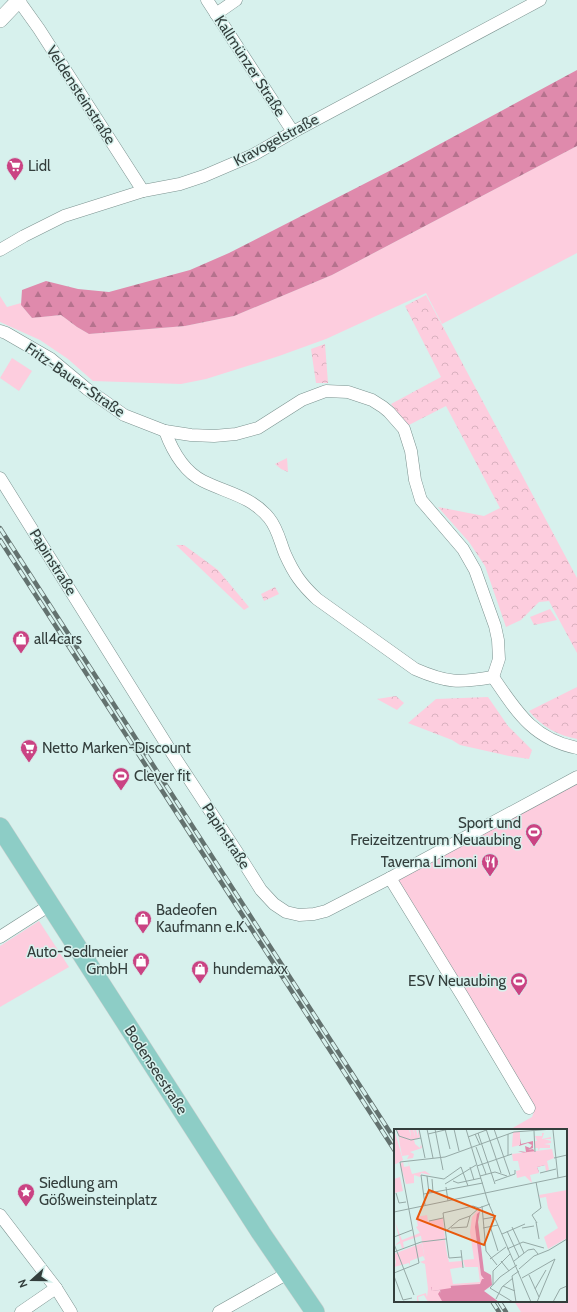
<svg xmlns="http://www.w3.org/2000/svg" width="577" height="1312" font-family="Cabin,sans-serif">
	<defs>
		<pattern id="forest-firs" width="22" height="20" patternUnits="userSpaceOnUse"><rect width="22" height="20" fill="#df8aac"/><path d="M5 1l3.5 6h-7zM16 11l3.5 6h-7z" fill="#b5728d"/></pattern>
		<pattern id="park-crowns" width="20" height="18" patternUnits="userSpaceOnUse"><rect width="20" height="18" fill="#fdcdde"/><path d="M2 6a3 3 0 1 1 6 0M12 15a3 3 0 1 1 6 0" fill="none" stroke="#d9b1bf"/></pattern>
	</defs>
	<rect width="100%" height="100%" fill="#d7f1ed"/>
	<!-- grass -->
	<g fill="#fdcdde">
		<polygon points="577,146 577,253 442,324 426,293 326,339 279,356 206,379 181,384 93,381 68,359 40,340 0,322 0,296 7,307 21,303 21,305 32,318 61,315 77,327 89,334 185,326 234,316 332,275"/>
		<polygon points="12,358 32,371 19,391 0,378"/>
		<polygon points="577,784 577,1312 521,1312 514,1301 566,1301 566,1130 509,1130 532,1117 535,1109 388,884"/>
		<polygon points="39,921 69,967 0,1007 0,946"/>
	</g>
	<!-- forest -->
	<polygon fill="url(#forest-firs)" points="577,70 577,146 332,275 234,316 185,326 89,334 77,327 61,315 32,318 21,305 22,290 46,281 78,289 109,292 190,270 229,253 401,165"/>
	<!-- park -->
	<g fill="url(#park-crowns)">
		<polygon points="426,295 577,578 577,653 549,601 539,602 521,620 506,627 485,566 469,542 438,507 484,516 500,508 446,406 407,426 391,404 441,377 405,306"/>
		<polygon points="325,344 328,383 316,383 311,349"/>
		<polygon points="287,458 288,472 281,469 275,464"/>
		<polygon points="176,545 184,545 218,570 249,607 244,610"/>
		<polygon points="275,587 279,594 264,601 261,594"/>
		<polygon points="550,609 557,620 534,625 530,617"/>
		<path d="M577,687V739C557,735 542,727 529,711Z"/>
		<polygon points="396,696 404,703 397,710 377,699"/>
		<polygon points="488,697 508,726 532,750 529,759 509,756 460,745 452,740 408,723 436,699"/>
	</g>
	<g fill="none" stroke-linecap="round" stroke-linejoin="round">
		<!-- minor casing -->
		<g stroke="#7c9390" stroke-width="13">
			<g id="minor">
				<polyline points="207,0 293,132"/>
				<polyline points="19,1 39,29 143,191"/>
				<polyline points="216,14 236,0"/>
				<polyline points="0,250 24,236 64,216 143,191 180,184 204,176 253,155 293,132 540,0"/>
				<polyline points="0,331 6,333 51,359 87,389 124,415 165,431 191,435 214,436 236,434 258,428 302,400 326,391 348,392 372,400 383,407 389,412 404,429 411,451 415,480 421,500 463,549 475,570 495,626 498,640 499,659 493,677"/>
				<path d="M165,431C172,450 183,471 203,481C227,493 251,496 269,518C278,529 280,542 285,554C294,574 301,584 317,599L415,669C447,683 459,683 493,677"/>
				<polyline points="0,478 170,750 237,852 261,890 274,904 286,912 299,915 314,914 326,911 390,878 577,777"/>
				<path d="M493,677C517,712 533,739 577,748"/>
				<polyline points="390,878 463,997 529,1108"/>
				<polyline points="0,937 50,905"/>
				<polyline points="0,1215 56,1288 71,1312"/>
				<polyline points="21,1312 56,1288"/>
				<polyline points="219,1312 288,1273"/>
			</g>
		</g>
		<!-- tertiary casing -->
		<g stroke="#7c9390" stroke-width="16">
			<polyline id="tertiary" points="0,20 19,0"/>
		</g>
		<!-- primary casing -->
		<g stroke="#ced1d0" stroke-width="20">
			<polyline id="primary" points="0,827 261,1233 315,1312"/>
		</g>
		<!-- minor -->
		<use href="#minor" stroke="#fff" stroke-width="12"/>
		<!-- tertiary -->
		<use href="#tertiary" stroke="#fff" stroke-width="15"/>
		<!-- primary -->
		<use href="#primary" stroke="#8dcdc6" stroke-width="19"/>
		<!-- rail casing -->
		<g stroke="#63726f" stroke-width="4.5">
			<g id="rail">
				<polyline points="0,528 395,1140"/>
				<polyline points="0,540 395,1151"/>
				<polyline points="492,1301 499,1312"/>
				<polyline points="499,1301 506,1312"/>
			</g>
		</g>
		<!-- rail -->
		<use href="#rail" stroke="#d7f1ed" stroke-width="3" stroke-dasharray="9" stroke-linecap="butt"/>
	</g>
	<!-- icons -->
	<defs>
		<g id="supermarket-pin" transform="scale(0.9)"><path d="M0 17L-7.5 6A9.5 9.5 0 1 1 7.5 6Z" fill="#ca4383" stroke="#d7f1ed"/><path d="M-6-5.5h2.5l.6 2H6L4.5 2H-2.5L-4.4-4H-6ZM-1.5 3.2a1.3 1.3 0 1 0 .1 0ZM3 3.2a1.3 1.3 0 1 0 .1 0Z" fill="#fff"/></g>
		<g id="shop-pin" transform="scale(0.9)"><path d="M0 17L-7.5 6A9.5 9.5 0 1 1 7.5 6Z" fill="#ca4383" stroke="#d7f1ed"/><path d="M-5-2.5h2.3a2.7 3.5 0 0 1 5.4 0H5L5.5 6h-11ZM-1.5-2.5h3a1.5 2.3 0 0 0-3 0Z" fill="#fff"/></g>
		<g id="stadium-pin" transform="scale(0.9)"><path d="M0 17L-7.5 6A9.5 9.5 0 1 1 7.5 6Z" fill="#ca4383" stroke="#d7f1ed"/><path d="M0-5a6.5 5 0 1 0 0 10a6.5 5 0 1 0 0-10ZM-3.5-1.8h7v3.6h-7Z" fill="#fff"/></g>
		<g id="restaurant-pin" transform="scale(0.9)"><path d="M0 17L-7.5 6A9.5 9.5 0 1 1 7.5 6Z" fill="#ca4383" stroke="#d7f1ed"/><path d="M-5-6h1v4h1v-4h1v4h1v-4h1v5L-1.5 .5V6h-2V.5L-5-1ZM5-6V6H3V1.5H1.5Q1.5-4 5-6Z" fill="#fff"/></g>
		<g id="sight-pin" transform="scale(0.9)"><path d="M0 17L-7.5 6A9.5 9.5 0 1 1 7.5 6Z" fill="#ca4383" stroke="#d7f1ed"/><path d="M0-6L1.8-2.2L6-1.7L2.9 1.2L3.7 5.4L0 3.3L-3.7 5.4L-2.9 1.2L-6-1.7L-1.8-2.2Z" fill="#fff"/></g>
	</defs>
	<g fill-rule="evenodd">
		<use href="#supermarket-pin" x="15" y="166"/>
		<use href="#shop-pin" x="21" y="639"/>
		<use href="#supermarket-pin" x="29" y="748"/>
		<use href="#stadium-pin" x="121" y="776"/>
		<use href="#stadium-pin" x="534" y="832"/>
		<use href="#restaurant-pin" x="490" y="862"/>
		<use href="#shop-pin" x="143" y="919"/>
		<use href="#shop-pin" x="141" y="961"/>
		<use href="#shop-pin" x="200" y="969"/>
		<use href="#stadium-pin" x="519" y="981"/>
		<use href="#sight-pin" x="26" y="1192"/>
	</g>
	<g text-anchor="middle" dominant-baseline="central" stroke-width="3" stroke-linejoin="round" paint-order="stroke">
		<!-- street labels -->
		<g font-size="15" fill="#333e3c" stroke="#d7f1ed">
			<text transform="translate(250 66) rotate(57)">Kallmünzer Straße</text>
			<text transform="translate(81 95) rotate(57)">Veldensteinstraße</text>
			<text transform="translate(276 140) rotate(-28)">Kravogelstraße</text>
			<text transform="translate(75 380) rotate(35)">Fritz-Bauer-Straße</text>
			<text transform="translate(53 562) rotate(58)">Papinstraße</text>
			<text transform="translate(226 836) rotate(57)">Papinstraße</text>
			<text transform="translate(156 1070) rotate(57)">Bodenseestraße</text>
		</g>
		<!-- poi labels -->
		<g font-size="15" fill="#333e3c" stroke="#d7f1ed" text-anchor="start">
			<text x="28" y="166">Lidl</text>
			<text x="34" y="639">all4cars</text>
			<text x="42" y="748">Netto Marken-Discount</text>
			<text x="134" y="776">Clever fit</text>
			<text x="521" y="823" text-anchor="end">Sport und<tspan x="521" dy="17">Freizeitzentrum Neuaubing</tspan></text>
			<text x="477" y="862" text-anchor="end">Taverna Limoni</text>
			<text x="156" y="910">Badeofen<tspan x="156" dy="17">Kaufmann e.K.</tspan></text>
			<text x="128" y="952" text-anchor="end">Auto-Sedlmeier<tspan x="128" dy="17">GmbH</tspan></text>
			<text x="213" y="969">hundemaxx</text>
			<text x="506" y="981" text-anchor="end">ESV Neuaubing</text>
			<text x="39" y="1183">Siedlung am<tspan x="39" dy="17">Gößweinsteinplatz</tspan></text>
		</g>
	</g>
	<!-- overview -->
	<g transform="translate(394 1129)">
		<rect width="173" height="173" fill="#d7f1ed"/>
		<path d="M3,0H15L17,9L16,0H19L21,9L20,0H22L24,8V0L26,8L20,11L21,15L26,19L27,15L28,19L16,23L20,25L19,29L13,30L15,26L8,27ZM148,4H150L148,10L157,8V10H150L157,12V14L150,15L156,16V19H146L144,22V19H141V12H143L141,7H148ZM6,48L9,62L0,64V50ZM173,61V109L154,120L150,108L164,99L154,79L152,68L146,69L145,66ZM86,78L88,81L85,82L81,98L87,146L91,151L87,155L37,158L38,162L46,161L49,173H34L30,166L24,168L25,173H23V167L32,164L33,168L34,160L31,135L26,133L31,131L27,107L22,106L26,104L22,98L24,97L22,88L33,86L34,92L49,89L51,110L45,111L52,121L55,133L68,132L69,138L56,140L59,155L86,153L84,138H71L69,131L80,130L76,103L78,88Z" fill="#fdcdde"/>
		<path d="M126,9L127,15L139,12V19L134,21L139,20L151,36L143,38L145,43L124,26L130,24L124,22L132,23L131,17L136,19L138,16L134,14L125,17ZM86,82L84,93L90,142L97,146L98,156L90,162L105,173H45L48,172L44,165L46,162L47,165L46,161L38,162L37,158L86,155L88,150H90L87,146L81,98L83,85Z" fill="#df8aac"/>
		<path d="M0,0L9,31L2,35H0ZM119,3H126V16L118,18ZM158,20L160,29L153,32L155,41L152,42L151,36L143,38L145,44L136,46L138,54L131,47L123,49L122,42L126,41L124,32H119L118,25ZM14,32L18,45L31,42L37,46L27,44L26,48L20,46V54L12,55L6,35L9,33L10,38L15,37ZM1,93L8,111L26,104V107L9,113L10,119H8L6,114L0,117L6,112ZM51,111L57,159L38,162L32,113ZM28,114L31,131L29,127L16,132V137L15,134L0,138L2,133L0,125Z" fill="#fdcdde"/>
		<path fill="none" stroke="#95a9a6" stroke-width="1" d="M2,0L5,7L17,11L27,9M25,0L31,29M33,0L39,29M41,0L49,41M51,0L56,20M60,0L65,22M72,0L94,73L137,173M92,0L107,44M100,0L116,46M159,1L164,49M140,2L141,23M84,4L101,55M34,5L55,0M81,5L86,16M74,8L95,0M82,18L92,45M114,26V5M160,29L173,26M83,37L118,25M76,38L80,51M146,44L162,40M33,47L35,64M86,47L101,43L113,47M38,50L39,63M59,52L64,54L87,49M101,52L121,45V41M142,53L147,79L138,86L143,94M51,55L82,36M52,58L54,72M2,64L5,74L12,73M30,65L89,54M31,76L27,46L50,50L67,38L74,57M88,77L92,122L103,136M0,83L173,47M89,90L101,88M35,92L49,89M142,93L145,110M96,97L104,122M118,98L130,124M57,99L73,98L76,87L85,79M89,99L104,96M128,99L140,97M52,102L65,91L76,87M113,102L125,128M108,105L131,95M0,108L18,101M0,115L20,166M113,120L129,113L150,119M67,121L69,139M155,121L173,110M0,123L27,113L52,110M68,128L55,129L49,84L79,77L85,79L96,75M96,130L112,118M107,132L115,142M120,132L134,121L140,120L144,125M125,140L140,127L155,121M0,144L25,134L6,33L51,28L120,3L159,0M135,146L145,168M0,147L9,171L18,169M128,149L161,130M99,156V142L116,125M109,157L121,162M141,160L152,141M102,170L108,158L119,149M119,173L96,159L106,148L123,136M122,173L118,147L125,142M143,173L161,130M159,173L166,160L173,157"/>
		<path fill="#e8590c" fill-opacity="0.15" stroke="#e8590c" stroke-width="2" d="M35,61L101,87L90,116L23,90Z"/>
		<rect width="173" height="173" fill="none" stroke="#333e3c" stroke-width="2"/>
	</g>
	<!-- north arrow -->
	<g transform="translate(32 1280) rotate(249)" stroke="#d7f1ed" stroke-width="3" paint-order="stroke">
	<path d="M0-3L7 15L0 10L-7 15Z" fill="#333e3c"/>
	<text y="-6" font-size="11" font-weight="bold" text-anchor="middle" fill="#333e3c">N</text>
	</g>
</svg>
